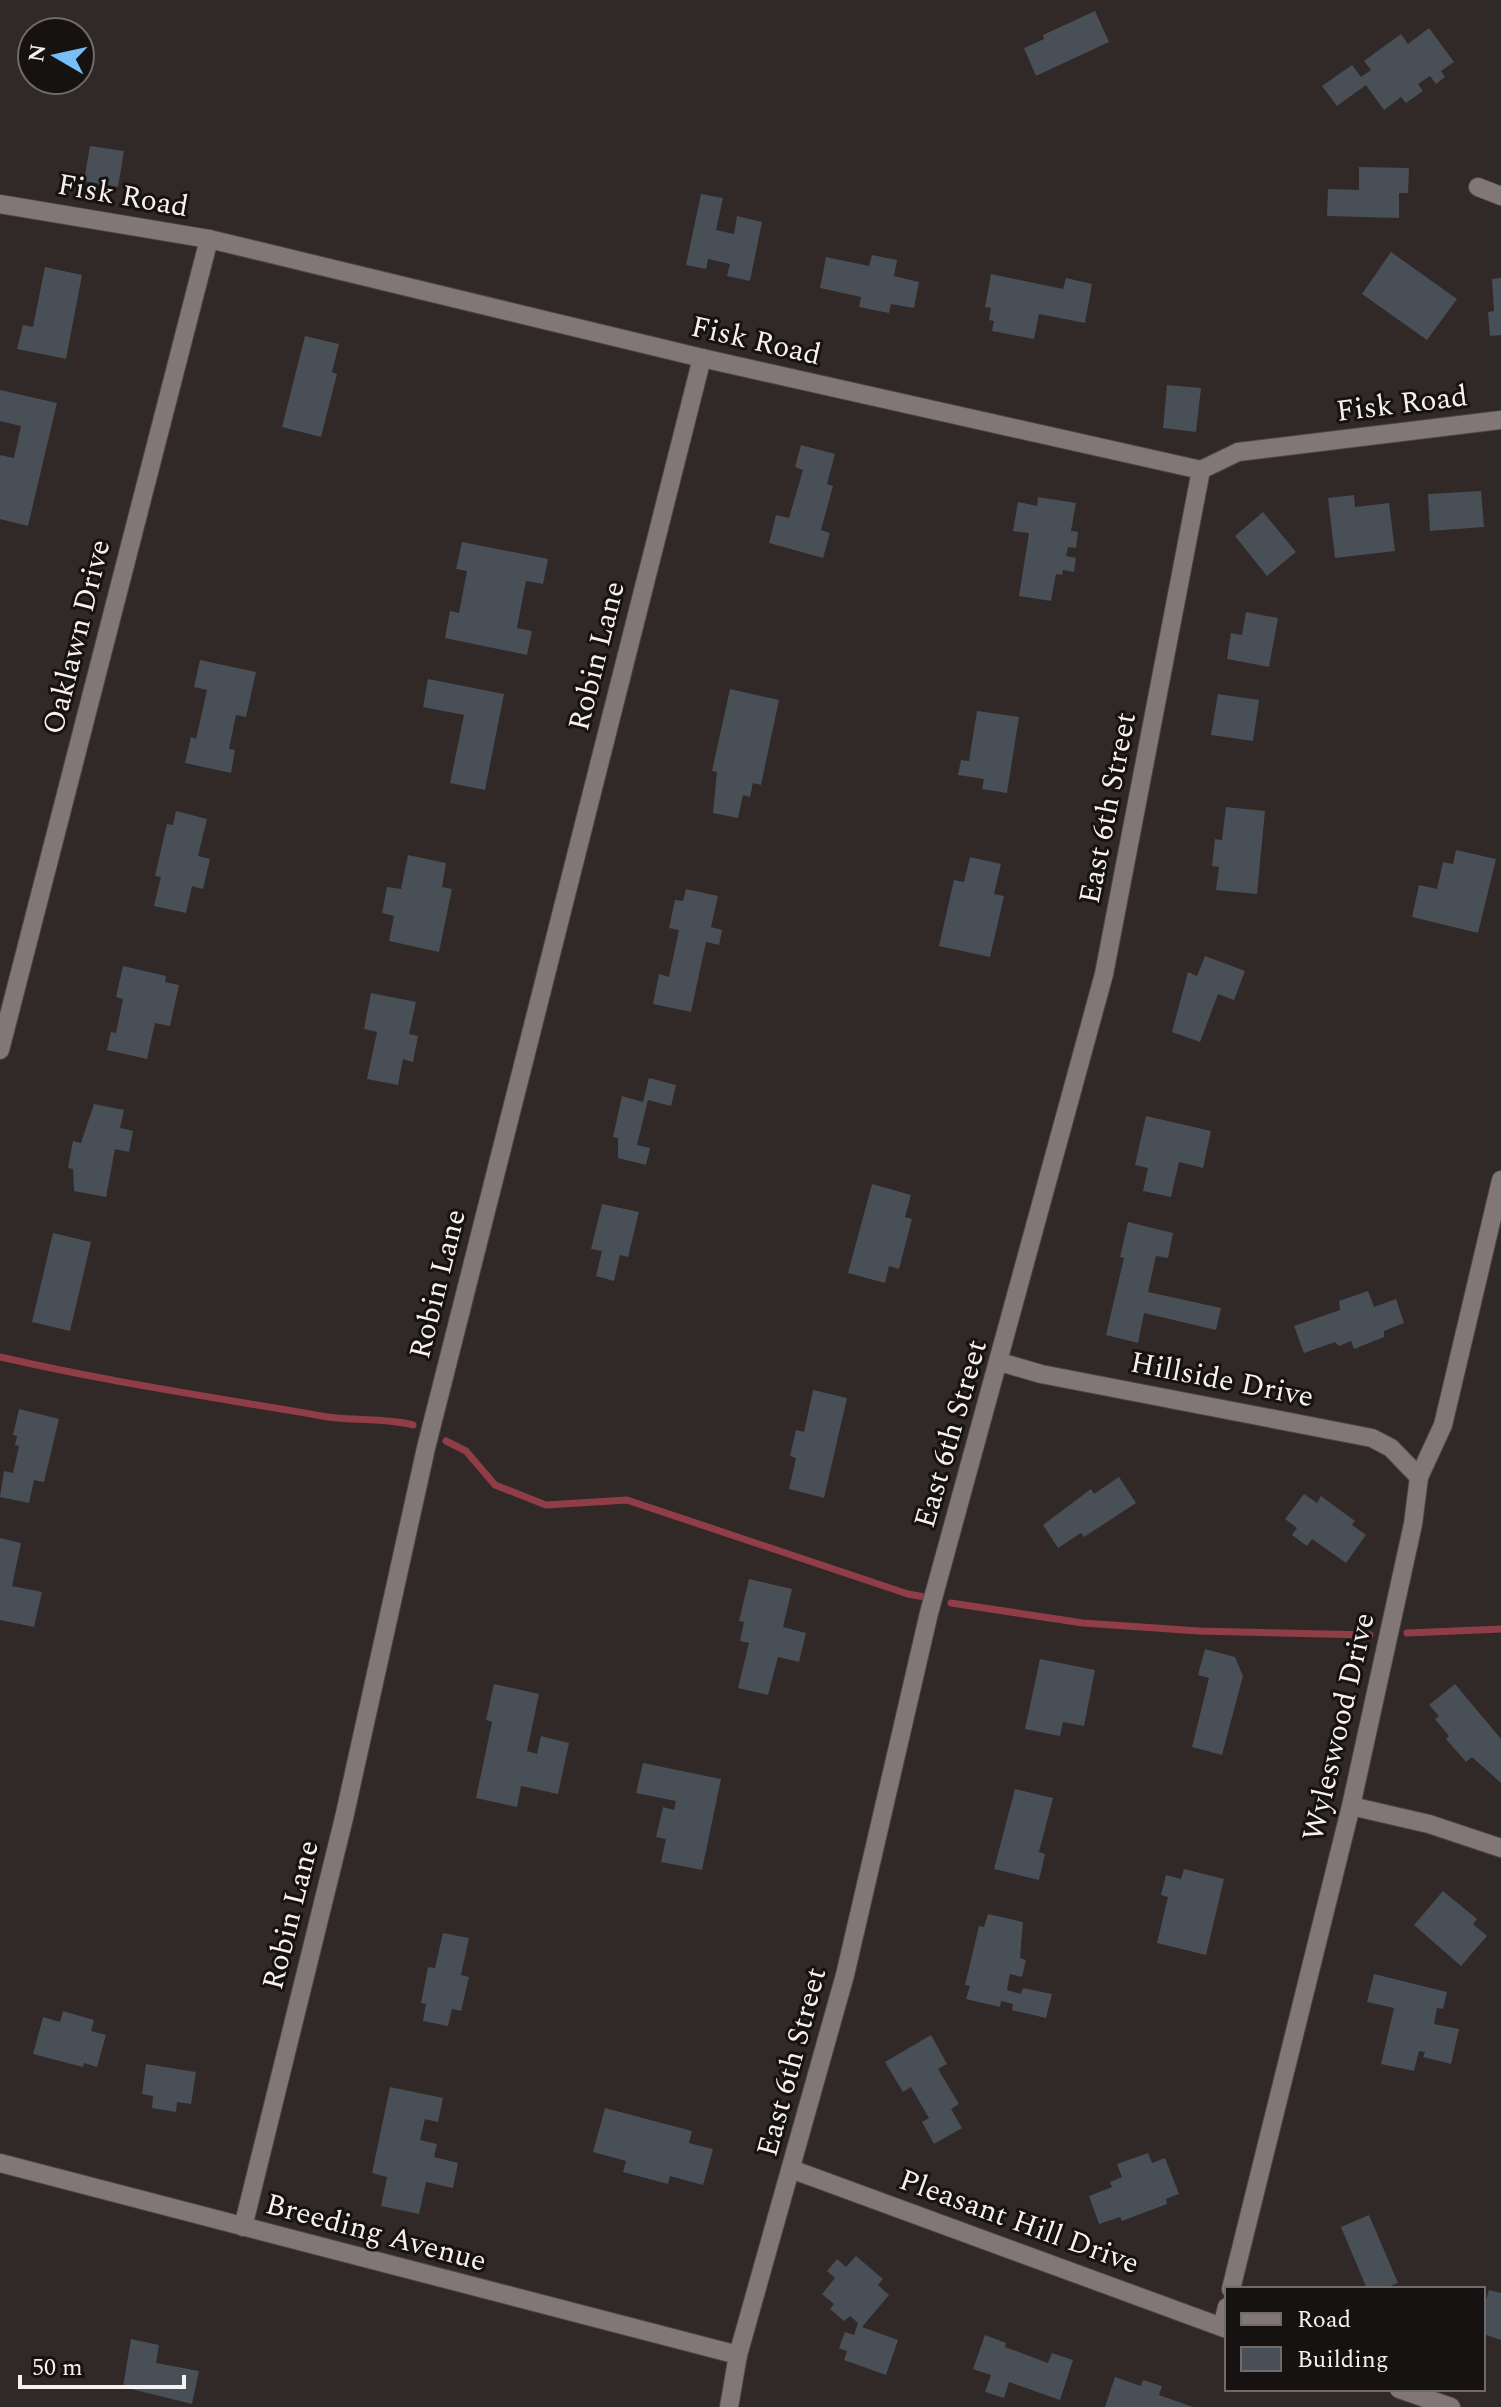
<svg xmlns="http://www.w3.org/2000/svg" width="1501" height="2407" font-family="Spectral,serif">
	<rect width="100%" height="100%" fill="#312828"/>
	<g fill="none" stroke-linecap="round" stroke-linejoin="round">
		<!-- stream -->
		<g stroke="#913d47" stroke-width="7">
			<path d="M0,1357C108,1382 218,1398 328,1417C356,1421 386,1418 413,1425"/>
			<polyline points="446,1441 466,1451 495,1485 546,1505 627,1500 908,1594 930,1598"/>
			<polyline points="951,1603 1083,1623 1199,1631 1370,1635"/>
			<polyline points="1407,1633 1501,1629"/>
		</g>
	</g>
	<!-- building -->
	<g fill="#484f56">
		<polygon points="1095,11 1109,42 1036,76 1024,48 1044,39 1043,35"/>
		<polygon points="1429,28 1454,62 1441,71 1445,77 1436,84 1430,76 1418,84 1423,91 1406,103 1401,97 1384,110 1366,85 1337,106 1322,86 1352,65 1361,77 1371,70 1364,61 1401,34 1408,44"/>
		<polygon points="90,146 124,151 118,187 84,181"/>
		<polygon points="1359,167 1409,168 1408,193 1399,193 1399,218 1327,216 1328,189 1359,190"/>
		<polygon points="701,194 723,198 716,230 734,234 737,216 762,222 750,281 727,276 730,264 708,259 706,269 686,265"/>
		<polygon points="1391,252 1457,299 1427,340 1362,294"/>
		<polygon points="872,255 897,260 894,276 919,282 914,308 891,304 889,313 859,307 861,297 820,288 826,257 869,266"/>
		<polygon points="45,267 82,275 66,359 17,349 23,325 33,327"/>
		<polygon points="991,274 1063,289 1066,278 1092,284 1085,323 1039,314 1034,339 992,331 994,321 989,320 991,308 985,307"/>
		<polygon points="1501,278 1501,335 1490,336 1488,312 1494,311 1492,279"/>
		<polygon points="305,336 339,344 332,372 337,374 321,437 282,427"/>
		<polygon points="1167,385 1201,388 1196,432 1163,428"/>
		<polygon points="0,390 57,403 28,526 0,519 0,455 14,458 21,426 0,421"/>
		<polygon points="801,445 835,454 827,484 833,486 821,530 830,533 823,558 769,543 776,515 789,518 803,470 795,467"/>
		<polygon points="1481,491 1484,527 1430,531 1428,494"/>
		<polygon points="1354,495 1355,507 1389,503 1395,551 1335,558 1328,498"/>
		<polygon points="1038,497 1076,503 1071,531 1078,532 1076,548 1068,547 1066,556 1076,558 1074,572 1063,570 1062,575 1056,574 1051,601 1019,596 1029,533 1013,531 1018,502 1037,506"/>
		<polygon points="1263,512 1296,552 1267,576 1235,536"/>
		<polygon points="462,542 548,559 543,584 526,581 517,628 532,631 527,655 445,638 450,611 459,613 467,571 456,569"/>
		<polygon points="1246,612 1278,618 1269,667 1227,659 1231,633 1242,635"/>
		<polygon points="200,660 256,672 246,717 236,715 229,749 235,750 231,773 185,763 191,737 196,739 207,690 194,687"/>
		<polygon points="428,679 504,694 485,790 450,783 464,715 423,707"/>
		<polygon points="730,689 779,700 761,785 753,783 750,797 743,795 738,818 713,813 717,772 712,771"/>
		<polygon points="1218,694 1259,700 1253,741 1211,735"/>
		<polygon points="977,711 1019,717 1007,793 982,789 984,779 958,775 961,760 969,761"/>
		<polygon points="1226,807 1265,811 1257,894 1216,890 1219,867 1212,866 1215,839 1222,840"/>
		<polygon points="176,811 207,819 198,856 210,859 203,889 192,886 186,913 154,906 161,877 155,876 167,824 173,825"/>
		<polygon points="1456,850 1496,859 1478,933 1412,917 1419,885 1437,889 1443,862 1453,864"/>
		<polygon points="408,855 446,863 442,887 452,889 439,952 389,941 394,916 382,913 387,887 401,889"/>
		<polygon points="970,857 1001,864 994,894 1004,896 990,957 939,946 954,880 964,882"/>
		<polygon points="686,889 718,896 711,927 722,930 719,945 706,942 691,1012 653,1004 659,974 669,977 679,930 669,928 675,900 683,901"/>
		<polygon points="1205,956 1245,971 1234,1000 1218,994 1200,1042 1172,1032 1188,972 1197,976"/>
		<polygon points="123,966 166,976 165,982 179,985 170,1026 155,1023 147,1059 107,1050 111,1032 116,1033 123,999 116,997"/>
		<polygon points="371,993 416,1002 409,1034 418,1036 413,1062 403,1059 398,1085 367,1079 377,1032 364,1029"/>
		<polygon points="649,1078 676,1085 671,1106 648,1100 637,1145 650,1148 646,1165 618,1158 618,1138 613,1137 622,1096 643,1102"/>
		<polygon points="94,1104 124,1110 120,1128 133,1131 129,1152 115,1149 106,1197 74,1191 73,1169 68,1168 73,1141 81,1143"/>
		<polygon points="1146,1116 1211,1131 1203,1168 1179,1162 1171,1197 1143,1191 1148,1168 1135,1165"/>
		<polygon points="872,1184 911,1195 905,1217 912,1219 899,1269 889,1266 885,1283 848,1273"/>
		<polygon points="602,1204 639,1212 628,1257 620,1255 614,1281 596,1276 602,1251 591,1249"/>
		<polygon points="1128,1222 1173,1233 1168,1258 1156,1256 1148,1292 1221,1308 1216,1330 1144,1313 1138,1343 1106,1335 1124,1258 1120,1257"/>
		<polygon points="53,1233 91,1242 70,1331 32,1322"/>
		<polygon points="1368,1291 1374,1307 1396,1299 1404,1323 1384,1331 1384,1337 1354,1349 1351,1341 1339,1346 1335,1342 1304,1353 1294,1326 1340,1310 1339,1301"/>
		<polygon points="813,1390 847,1398 824,1498 789,1489 796,1458 790,1456 796,1430 804,1432"/>
		<polygon points="19,1409 59,1419 44,1482 34,1480 29,1503 0,1497 4,1471 13,1473 19,1446 15,1445 17,1436 13,1435"/>
		<polygon points="1119,1477 1136,1503 1084,1537 1081,1533 1058,1548 1043,1525 1091,1489 1094,1494"/>
		<polygon points="1304,1494 1317,1503 1321,1496 1355,1521 1352,1525 1366,1535 1346,1563 1312,1539 1307,1546 1292,1535 1297,1528 1285,1519"/>
		<polygon points="0,1538 21,1543 12,1586 42,1592 34,1627 0,1620"/>
		<polygon points="749,1579 792,1589 783,1627 806,1633 799,1662 778,1657 768,1695 738,1688 749,1643 740,1641 744,1622 739,1621"/>
		<polygon points="1205,1649 1235,1657 1243,1676 1222,1755 1192,1747 1209,1678 1198,1675"/>
		<polygon points="1040,1659 1095,1670 1084,1726 1063,1722 1060,1736 1025,1729"/>
		<polygon points="494,1684 539,1694 527,1751 537,1754 541,1736 569,1743 558,1794 521,1786 517,1807 476,1798 492,1722 486,1720"/>
		<polygon points="1455,1684 1501,1739 1501,1783 1472,1757 1466,1762 1446,1739 1449,1736 1435,1719 1439,1716 1429,1705"/>
		<polygon points="643,1763 721,1779 702,1870 661,1862 666,1839 656,1837 663,1807 674,1810 676,1801 636,1793"/>
		<polygon points="1015,1789 1053,1798 1039,1852 1045,1854 1039,1880 994,1869"/>
		<polygon points="1184,1869 1224,1879 1206,1955 1157,1943 1168,1897 1161,1895 1166,1875 1181,1879"/>
		<polygon points="1443,1891 1477,1919 1473,1924 1487,1936 1461,1966 1414,1925"/>
		<polygon points="988,1914 1023,1922 1020,1958 1026,1960 1022,1977 1010,1974 1007,1990 1021,1994 1023,1988 1052,1994 1046,2018 1012,2010 1013,2004 1001,2001 1000,2007 966,1999 970,1986 965,1985 979,1926 984,1927"/>
		<polygon points="443,1933 469,1938 461,1975 469,1977 461,2011 452,2009 448,2026 423,2021 426,2004 421,2003 428,1967 435,1968"/>
		<polygon points="1374,1974 1447,1992 1443,2009 1437,2008 1434,2024 1459,2029 1451,2064 1423,2057 1425,2052 1419,2051 1414,2071 1381,2064 1394,2008 1367,2002"/>
		<polygon points="63,2011 94,2020 91,2031 106,2035 97,2067 84,2063 83,2067 33,2054 43,2017 60,2022"/>
		<polygon points="931,2035 947,2064 938,2069 959,2104 951,2109 962,2128 934,2144 922,2122 929,2118 911,2087 903,2092 885,2062"/>
		<polygon points="146,2064 196,2072 191,2104 177,2102 176,2112 152,2108 153,2096 142,2094"/>
		<polygon points="390,2087 443,2098 438,2122 425,2119 420,2140 437,2144 434,2157 458,2163 453,2188 426,2182 419,2214 381,2206 387,2177 372,2173"/>
		<polygon points="605,2108 692,2131 689,2143 713,2149 703,2185 670,2176 668,2184 623,2172 626,2161 593,2152"/>
		<polygon points="1148,2153 1152,2163 1165,2158 1179,2194 1166,2199 1167,2204 1122,2221 1120,2217 1099,2224 1089,2196 1112,2187 1110,2182 1122,2177 1117,2164"/>
		<polygon points="1369,2215 1398,2283 1383,2289 1367,2289 1341,2227"/>
		<polygon points="856,2256 883,2279 878,2285 889,2295 862,2327 898,2340 886,2375 844,2360 847,2351 839,2348 845,2332 854,2335 858,2323 850,2316 844,2321 830,2309 834,2304 822,2294 835,2278 827,2271 837,2259 846,2267"/>
		<polygon points="1489,2290 1501,2293 1501,2340 1483,2334 1483,2310"/>
		<polygon points="985,2335 1006,2343 1005,2347 1048,2363 1052,2353 1073,2360 1060,2400 1009,2382 1004,2398 985,2392 991,2375 973,2369"/>
		<polygon points="131,2339 159,2345 156,2363 199,2371 192,2404 123,2387"/>
		<polygon points="1115,2377 1141,2386 1143,2380 1162,2386 1159,2395 1193,2407 1105,2407"/>
	</g>
	<g fill="none" stroke-linecap="round" stroke-linejoin="round">
		<!-- street casing -->
		<g stroke="#4e4747" stroke-width="20">
			<g id="street">
				<polyline points="1478,187 1501,196"/>
				<polyline points="0,204 209,239 702,358 1201,470 1238,452 1501,420"/>
				<polyline points="0,1050 209,239"/>
				<polyline points="1000,1362 1041,1374 1372,1438 1391,1448 1419,1477"/>
				<polyline points="1351,1806 1429,1824 1501,1848"/>
				<polyline points="0,2163 738,2355"/>
				<polyline points="791,2169 1227,2329"/>
				<polyline points="243,2227 344,1818 426,1448 702,358"/>
				<polyline points="1231,2289 1351,1806 1413,1524 1419,1477 1443,1425 1501,1180"/>
				<polyline points="1222,2327 1227,2307"/>
				<polyline points="1399,2389 1451,2407"/>
				<polyline points="729,2407 738,2355 845,1975 929,1613 1104,974 1201,470"/>
			</g>
		</g>
		<!-- street -->
		<use href="#street" stroke="#827777" stroke-width="18"/>
	</g>
	<g text-anchor="middle" dominant-baseline="central" stroke-width="6" stroke-linejoin="round" paint-order="stroke">
		<!-- street labels -->
		<g font-size="30" fill="#f7f0f0" stroke="#161212">
			<text transform="translate(123 196) rotate(10)">Fisk Road</text>
			<text transform="translate(756 341) rotate(13)">Fisk Road</text>
			<text transform="translate(1402 404) rotate(-7)">Fisk Road</text>
			<text transform="translate(77 637) rotate(-76)">Oaklawn Drive</text>
			<text transform="translate(597 656) rotate(-76)">Robin Lane</text>
			<text transform="translate(1108 808) rotate(-79)">East 6th Street</text>
			<text transform="translate(438 1284) rotate(-76)">Robin Lane</text>
			<text transform="translate(1222 1380) rotate(11)">Hillside Drive</text>
			<text transform="translate(951 1434) rotate(-74)">East 6th Street</text>
			<text transform="translate(1339 1727) rotate(-77)">Wyleswood Drive</text>
			<text transform="translate(291 1915) rotate(-76)">Robin Lane</text>
			<text transform="translate(792 2062) rotate(-75)">East 6th Street</text>
			<text transform="translate(1019 2222) rotate(20)">Pleasant Hill Drive</text>
			<text transform="translate(376 2233) rotate(15)">Breeding Avenue</text>
		</g>
	</g>
	<!-- legend -->
	<rect x="1225" y="2287" width="260" height="104" fill="#161212" stroke="#706b6b" stroke-width="2"/>
	<rect x="1241" y="2313" width="40" height="12" fill="#827777" stroke="#706b6b" stroke-width="2"/>
	<text x="1297" y="2327" font-size="24" fill="#f7f0f0">Road</text>
	<rect x="1241" y="2347" width="40" height="24" fill="#484f56" stroke="#706b6b" stroke-width="2"/>
	<text x="1297" y="2367" font-size="24" fill="#f7f0f0">Building</text>
	<!-- north arrow -->
	<g transform="translate(56 56) rotate(279)"><circle r="38" fill="#161212" stroke="#706b6b" stroke-width="2"/>
	<path d="M0-6L14 30L0 20L-14 30Z" fill="#78bff7"/>
	<text y="-12" font-size="22" font-weight="bold" text-anchor="middle" fill="#f7f0f0">N</text>
	</g>
	<!-- scale -->
	<path d="M20 2375v12h164v-12" fill="none" stroke="#f7f0f0" stroke-width="4"/>
	<text x="32" y="2375" font-size="24" fill="#f7f0f0" stroke="#161212" stroke-width="6" paint-order="stroke">50 m</text>
</svg>
